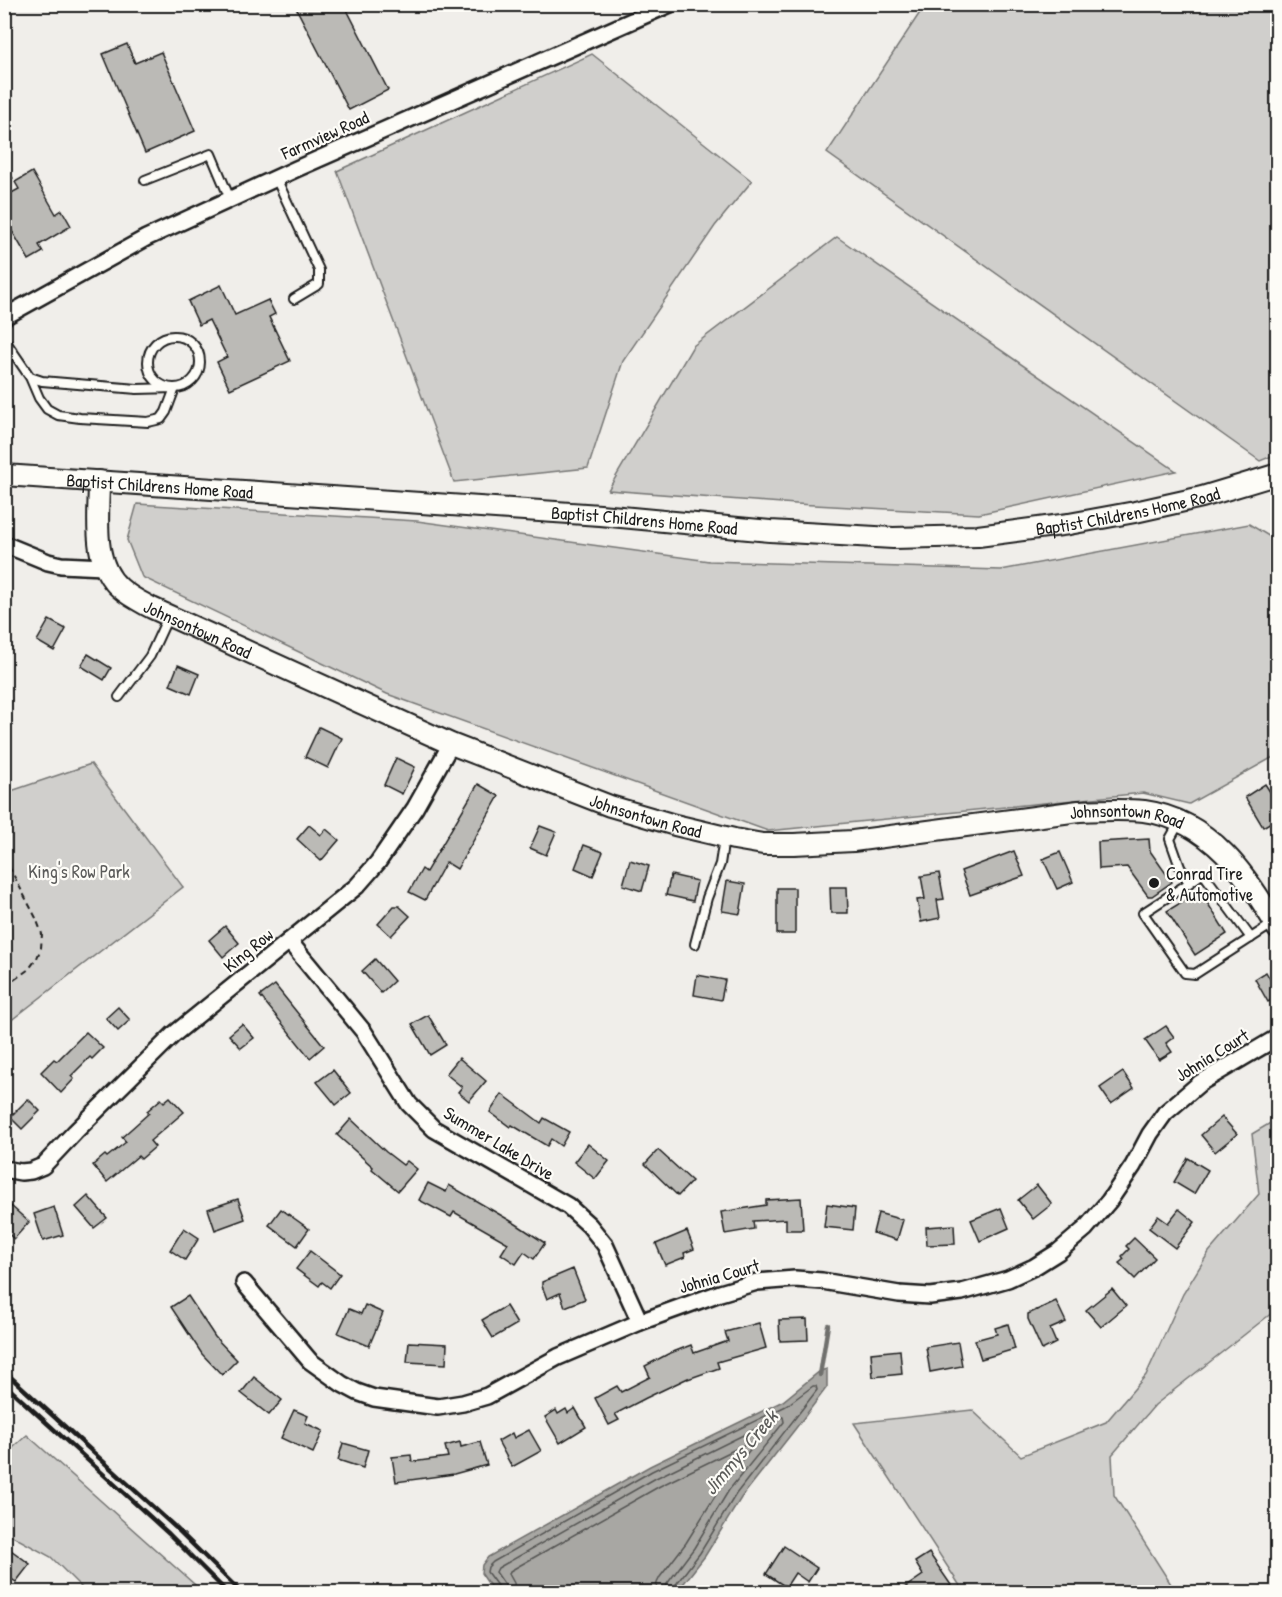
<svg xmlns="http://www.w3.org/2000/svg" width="1282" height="1597" font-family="'Patrick Hand',sans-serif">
	<rect width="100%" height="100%" fill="#f0eeea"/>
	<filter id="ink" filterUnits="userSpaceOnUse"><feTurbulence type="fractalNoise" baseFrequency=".0167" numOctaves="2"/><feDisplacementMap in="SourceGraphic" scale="12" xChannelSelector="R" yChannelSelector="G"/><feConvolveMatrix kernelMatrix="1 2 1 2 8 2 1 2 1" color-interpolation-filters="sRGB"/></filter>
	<g filter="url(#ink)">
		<!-- green -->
		<g fill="#d0cfcc" stroke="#767674" stroke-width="1.5">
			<polygon points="925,5 1277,5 1277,454 1260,461 827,153"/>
			<polygon points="592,54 752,181 715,226 623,361 588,468 454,482 337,171"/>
			<polygon points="837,237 1176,471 979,514 796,504 608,490 693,346"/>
			<polygon points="137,504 417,521 709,561 1001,570 1249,524 1277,541 1277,755 1189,804 1143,793 768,831 387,694 142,577 127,540"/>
			<polygon points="91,764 183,887 5,1025 5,793"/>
			<polygon points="1277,1119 1277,1309 1155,1405 1112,1455 1114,1495 1176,1592 964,1592 854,1423 972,1410 1021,1456 1106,1422 1146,1375 1183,1294 1209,1252 1259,1194 1252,1134"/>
			<polygon points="27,1435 203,1592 86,1592 51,1557 5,1532 5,1455"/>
		</g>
		<!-- water -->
		<polygon fill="#a8a7a3" stroke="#706f6d" stroke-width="1.5" points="827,1369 827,1387 796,1428 741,1498 705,1556 677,1592 494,1592 481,1573 482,1565 488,1557 650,1466 783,1401 820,1371"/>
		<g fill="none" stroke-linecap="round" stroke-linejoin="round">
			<!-- shore -->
			<g stroke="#545452" stroke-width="1.5">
				<polyline points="499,1592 498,1587 487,1572 488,1567 493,1562 652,1471 786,1406 813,1386 816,1386 817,1390 736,1494 700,1553 674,1587 672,1592"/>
				<polyline points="506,1592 505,1585 496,1572 498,1568 656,1478 780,1417 783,1417 784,1422 729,1490 694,1548 667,1584 665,1592"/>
				<polyline points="515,1592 514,1583 509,1574 510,1571 660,1486 748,1443 751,1443 752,1447 722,1485 686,1543 660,1577 657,1583 656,1592"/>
			</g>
			<!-- stream -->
			<polyline stroke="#706f6d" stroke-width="4.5" points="820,1375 828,1325"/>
		</g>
		<!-- building -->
		<g fill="#bbbab6" stroke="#1c1c1c" stroke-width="1.5">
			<polygon points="294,4 325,4 328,10 339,4 344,4 388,90 349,110"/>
			<polygon points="127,44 135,63 161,52 195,131 145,153 103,54"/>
			<polygon points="32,172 56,214 62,210 71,226 39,245 43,252 29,260 8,224 4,227 4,197 19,189 15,182"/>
			<polygon points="221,285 235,315 268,300 275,314 269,317 290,361 230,389 217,362 227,357 209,320 199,325 188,301"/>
			<polygon points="49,620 66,629 54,651 37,641"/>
			<polygon points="88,654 111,668 104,680 81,666"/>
			<polygon points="178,665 199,674 191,694 170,685"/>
			<polygon points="319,727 342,738 328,768 305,757"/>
			<polygon points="396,758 415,767 402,794 384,785"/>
			<polygon points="478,784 499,796 457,869 446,862 425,900 409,892 422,869 426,872"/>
			<polygon points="1265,784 1278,804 1278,818 1263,827 1245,797"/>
			<polygon points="309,825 321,835 326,829 339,840 321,861 297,839"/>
			<polygon points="540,826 556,832 546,855 530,848"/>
			<polygon points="1149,839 1150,851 1172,882 1152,896 1148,896 1127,867 1099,869 1098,842"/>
			<polygon points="584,845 603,852 593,876 575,868"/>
			<polygon points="1014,851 1024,876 970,895 961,871"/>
			<polygon points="1060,852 1073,882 1057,889 1043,859"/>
			<polygon points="630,860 649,866 642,891 623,885"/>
			<polygon points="939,873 944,899 937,900 940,918 921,922 917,900 925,899 921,876"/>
			<polygon points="671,875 697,881 693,901 666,895"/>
			<polygon points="727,881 745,884 740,914 722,911"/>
			<polygon points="830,887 847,887 848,913 831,913"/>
			<rect x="777" y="888" width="18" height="46"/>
			<polygon points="1200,891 1227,934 1195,955 1167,911"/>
			<polygon points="394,906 399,906 410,916 391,936 378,924"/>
			<polygon points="225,926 239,943 223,957 209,940"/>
			<polygon points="375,959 394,981 381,993 362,971"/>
			<polygon points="1266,972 1278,993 1278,996 1268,1002 1255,979"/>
			<polygon points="697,975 725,980 721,1000 694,995"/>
			<polygon points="275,985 324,1046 310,1058 260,996"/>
			<polygon points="118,1007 130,1020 118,1031 106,1018"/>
			<polygon points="428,1015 446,1045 430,1055 412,1024"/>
			<polygon points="242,1024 254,1038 241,1048 229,1035"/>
			<polygon points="1166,1026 1174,1037 1166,1043 1172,1052 1159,1060 1145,1040"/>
			<polygon points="86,1032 103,1048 92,1059 90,1057 71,1076 74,1079 61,1093 41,1072 54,1059 57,1061"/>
			<polygon points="459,1058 486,1081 469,1101 458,1092 462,1087 446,1074"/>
			<polygon points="333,1070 351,1093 336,1105 317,1082"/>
			<polygon points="1123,1072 1134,1088 1111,1104 1100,1088"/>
			<polygon points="502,1094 541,1123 544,1118 569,1132 561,1146 551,1139 547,1146 512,1125 510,1127 490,1112"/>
			<polygon points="170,1097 184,1112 150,1141 155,1147 141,1159 138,1156 107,1182 93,1165 105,1155 107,1157 126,1142 122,1137 149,1113 147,1111 161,1099 164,1102"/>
			<polygon points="28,1099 40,1111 22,1129 10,1117"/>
			<polygon points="1222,1117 1237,1134 1215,1152 1201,1135"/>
			<polygon points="351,1119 386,1152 403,1165 407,1161 417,1169 398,1191 372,1169 373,1167 337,1135"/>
			<polygon points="588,1144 609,1161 595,1179 574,1162"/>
			<polygon points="658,1150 692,1181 678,1196 645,1164"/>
			<polygon points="1188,1158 1208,1170 1194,1194 1174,1182"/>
			<polygon points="428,1183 446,1192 449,1185 516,1224 545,1243 534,1259 524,1252 516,1264 501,1254 508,1243 454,1212 451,1217 419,1200"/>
			<polygon points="1037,1185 1052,1204 1033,1219 1018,1200"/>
			<polygon points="88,1196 107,1218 94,1228 76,1207"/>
			<polygon points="801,1198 803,1230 786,1230 786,1219 753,1221 754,1229 725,1234 721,1212 766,1205 766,1200"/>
			<polygon points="238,1199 245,1219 215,1230 208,1209"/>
			<polygon points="827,1204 855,1208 853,1230 824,1227"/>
			<polygon points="11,1206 29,1222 14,1239 4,1230 4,1213"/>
			<polygon points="54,1207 63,1235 43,1241 34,1214"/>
			<polygon points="1001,1208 1009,1228 980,1241 971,1220"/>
			<polygon points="281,1209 309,1229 297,1246 269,1225"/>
			<polygon points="1179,1209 1195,1222 1175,1248 1149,1228 1158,1216 1168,1223"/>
			<polygon points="878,1213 903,1220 897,1240 873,1233"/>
			<polygon points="954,1225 955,1244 927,1245 926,1227"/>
			<polygon points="184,1228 199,1238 185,1260 170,1250"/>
			<polygon points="687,1231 694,1249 684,1253 685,1257 665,1265 656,1244"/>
			<polygon points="1134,1238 1155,1258 1135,1279 1119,1263 1124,1259 1122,1256 1129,1249 1126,1246"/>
			<polygon points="310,1251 340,1274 330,1288 322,1282 319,1286 296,1269"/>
			<polygon points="573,1269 585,1299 565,1307 560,1293 547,1299 542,1286 542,1282"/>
			<polygon points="1112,1289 1126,1306 1101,1327 1086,1310"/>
			<polygon points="188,1296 215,1337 237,1360 222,1375 202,1354 171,1307"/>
			<polygon points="1056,1301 1066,1322 1050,1329 1056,1343 1042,1350 1028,1319 1028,1314"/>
			<polygon points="365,1305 383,1313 369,1346 338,1333 349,1309 361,1314"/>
			<polygon points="506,1306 517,1324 493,1338 482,1320"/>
			<polygon points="807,1319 808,1340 780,1341 779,1320"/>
			<polygon points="759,1323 766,1348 717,1362 719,1368 688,1379 688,1378 646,1398 615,1414 619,1420 609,1425 595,1398 617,1386 621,1392 650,1377 645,1366 668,1354 691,1345 694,1353 728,1341 725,1332"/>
			<polygon points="1008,1324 1015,1349 981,1359 975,1340 997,1334 995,1328"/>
			<polygon points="409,1342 447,1344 446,1364 407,1362"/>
			<polygon points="958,1342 962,1366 930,1372 926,1347"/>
			<polygon points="900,1350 902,1374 873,1377 871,1353"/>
			<polygon points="254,1377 282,1400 269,1415 241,1393"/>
			<polygon points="575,1408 586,1427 560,1443 545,1417 556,1410 558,1414 566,1409 568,1413"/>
			<polygon points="294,1410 308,1416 305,1423 323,1431 313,1453 281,1438"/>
			<polygon points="529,1430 541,1451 512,1467 498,1441 512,1433 514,1438"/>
			<polygon points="460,1442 461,1447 480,1442 487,1465 454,1474 396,1482 392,1457 411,1455 412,1462 448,1457 445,1446"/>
			<polygon points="343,1443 368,1450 363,1468 338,1460"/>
			<polygon points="4,1545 30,1564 16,1582 4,1574"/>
			<polygon points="784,1546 817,1568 808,1582 795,1573 786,1587 766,1574"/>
			<polygon points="929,1553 951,1585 939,1593 897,1593 923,1575 915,1562"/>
		</g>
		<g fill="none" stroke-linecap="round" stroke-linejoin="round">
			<!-- service casing -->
			<g stroke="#1c1c1c" stroke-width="12">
				<g id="service">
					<polyline points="276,178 319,270 319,284 294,299"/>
					<polyline points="145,180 211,154 230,199"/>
					<circle cx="174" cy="362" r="26"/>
					<polyline points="4,339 30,377 42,381 137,389 175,388 166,412 161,419 148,422 80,418 58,415 47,409 39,398 30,377"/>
					<polyline points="119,697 150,656 168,617"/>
					<polyline points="1179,823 1170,839 1180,867 1189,883 1143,913 1185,973 1195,974 1274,923"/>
					<polyline points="1189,883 1203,873 1251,938"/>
					<polyline points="695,944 707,898 720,864 724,838"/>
				</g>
			</g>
			<!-- minor casing -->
			<g stroke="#1c1c1c" stroke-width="20">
				<g id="minor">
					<polyline points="4,317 146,238 296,169 670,4"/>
					<polyline points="4,544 48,562 61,565 104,567"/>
					<polyline points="289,941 364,1032 409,1104 434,1129 568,1206 589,1225 605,1245 640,1322"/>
					<polyline points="4,1169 21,1172 31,1171 43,1166 75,1132 173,1035 357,886 378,862 415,808 451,744"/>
					<polyline points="244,1283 310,1361 342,1384 357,1392 374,1398 438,1407 463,1403 487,1396 558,1357 640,1322 720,1293 757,1282 795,1279 822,1281 899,1294 930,1296 962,1292 1008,1279 1034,1267 1058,1252 1085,1229 1109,1201 1133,1166 1150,1134 1165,1113 1200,1083 1278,1037"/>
				</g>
			</g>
			<!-- tertiary casing -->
			<g stroke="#1c1c1c" stroke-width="24">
				<g id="tertiary">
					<path id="s1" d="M4,475L600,515L770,531L893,538L978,536L1069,524L1135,512L1202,497L1278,474"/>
					<path id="s2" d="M99,481C99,516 91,563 120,588C130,597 141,602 152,608L451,744L610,806L675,825L734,839L763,844H794L853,841L1079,811C1101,810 1122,809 1144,811C1210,820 1248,876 1278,929"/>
				</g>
			</g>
			<!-- path -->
			<g stroke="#1c1c1c" stroke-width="2" stroke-dasharray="6 4.5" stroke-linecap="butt">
				<polyline points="4,165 15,182"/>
				<polyline points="4,857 36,918 42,934 41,948 37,958 29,969 4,987"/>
			</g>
			<!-- service -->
			<use href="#service" stroke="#fdfcf7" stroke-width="8"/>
			<!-- minor -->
			<use href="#minor" stroke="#fdfcf7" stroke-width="15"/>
			<!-- tertiary -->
			<use href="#tertiary" stroke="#fdfcf7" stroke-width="20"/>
			<!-- rail -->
			<g stroke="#1c1c1c" stroke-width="4.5">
				<polyline points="4,1371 175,1527 241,1592"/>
				<polyline points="4,1384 169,1534 227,1592"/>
			</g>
		</g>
	</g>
	<!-- markers -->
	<circle fill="#1c1c1c" stroke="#fdfcf7" stroke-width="2" cx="1154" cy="883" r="6"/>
	<g text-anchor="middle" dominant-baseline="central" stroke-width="4.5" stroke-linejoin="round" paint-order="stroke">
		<!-- street labels -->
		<g font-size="18" fill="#1c1c1c" stroke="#fdfcf7">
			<text transform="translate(325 135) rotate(-24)">Farmview Road</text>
			<text stroke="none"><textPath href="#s1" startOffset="156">Baptist Childrens Home Road</textPath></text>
			<text stroke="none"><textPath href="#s1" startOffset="1128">Baptist Childrens Home Road</textPath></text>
			<text stroke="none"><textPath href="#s1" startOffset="642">Baptist Childrens Home Road</textPath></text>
			<text stroke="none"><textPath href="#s2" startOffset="201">Johnsontown Road</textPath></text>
			<text stroke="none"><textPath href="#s2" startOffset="687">Johnsontown Road</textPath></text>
			<text stroke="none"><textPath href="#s2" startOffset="1174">Johnsontown Road</textPath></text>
			<text transform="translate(248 950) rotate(-39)">King Row</text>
			<text transform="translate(1212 1055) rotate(-32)">Johnia Court</text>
			<text transform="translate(499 1143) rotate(31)">Summer Lake Drive</text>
			<text transform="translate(719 1276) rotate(-16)">Johnia Court</text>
		</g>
		<!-- park labels -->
		<g font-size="18" fill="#5b5b5a" stroke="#fdfcf7">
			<text x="79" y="871">King's Row Park</text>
		</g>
		<!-- poi labels -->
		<g font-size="18" fill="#1c1c1c" stroke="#fdfcf7" text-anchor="start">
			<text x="1166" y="873">Conrad Tire<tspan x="1166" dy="21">&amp; Automotive</tspan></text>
		</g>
		<!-- water labels -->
		<g font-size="20" font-style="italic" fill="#5b5b59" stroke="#fdfcf7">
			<text transform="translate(740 1452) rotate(-50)">Jimmys Creek</text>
		</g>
	</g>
	<!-- margin -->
	<rect width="1282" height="1597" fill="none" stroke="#fdfcf7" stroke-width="24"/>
	<rect x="12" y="12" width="1258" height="1573" fill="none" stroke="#1c1c1c" stroke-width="2" filter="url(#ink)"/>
</svg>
